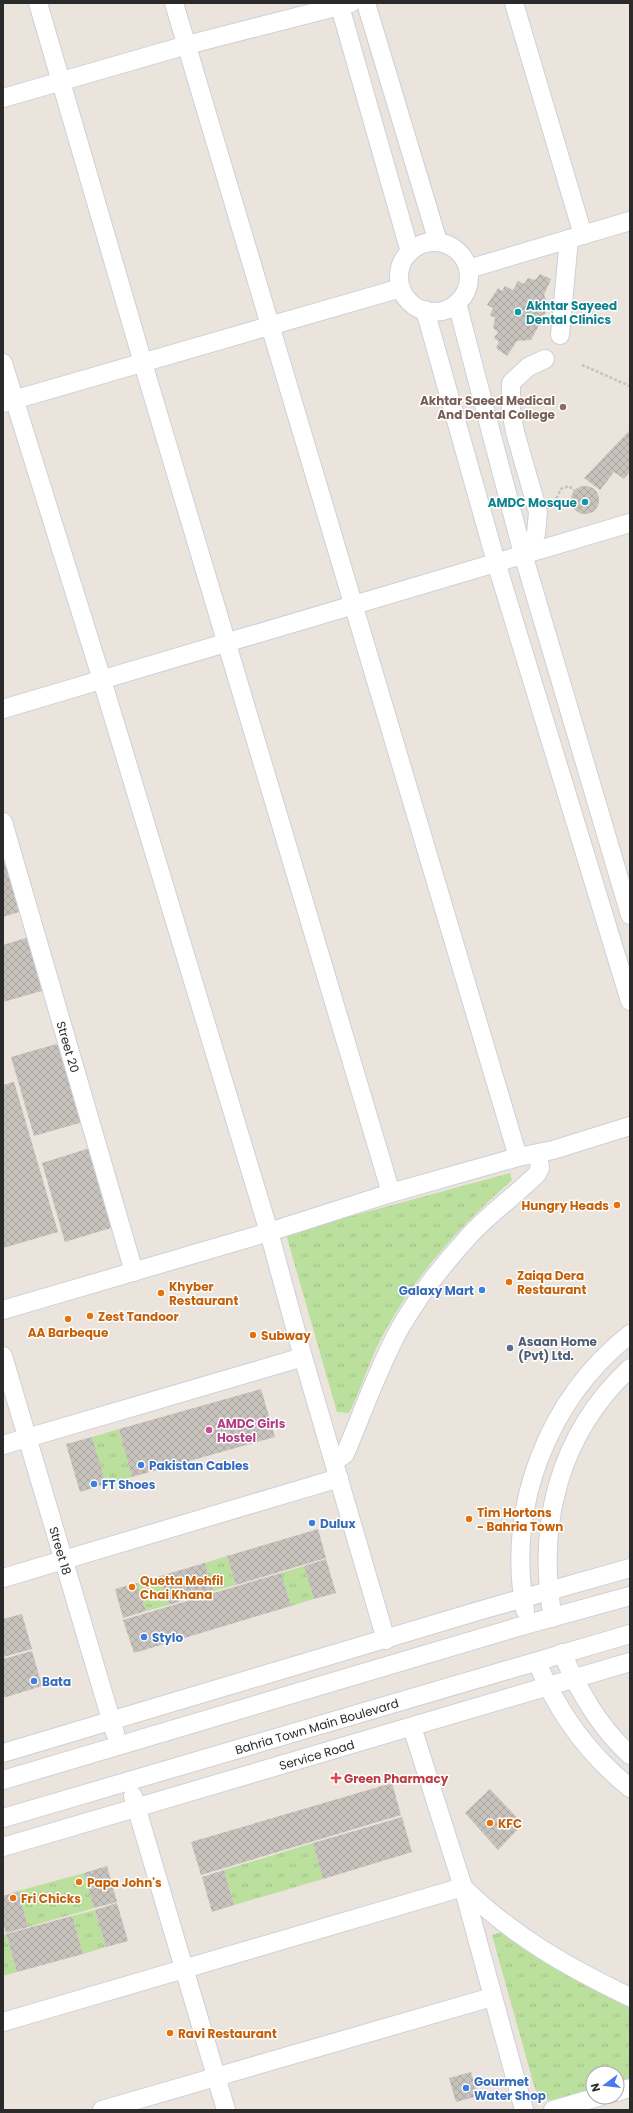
<svg xmlns="http://www.w3.org/2000/svg" width="633" height="2113" font-family="Poppins,sans-serif">
	<defs>
		<pattern id="grass-tufts" width="24" height="20" patternUnits="userSpaceOnUse"><rect width="24" height="20" fill="#bbdf9d"/><path d="M3 7l-1-3M5 7V3M7 7l1-3M15 17l-1-3M17 17v-4M19 17l1-3" fill="none" stroke="#a1c087"/></pattern>
		<pattern id="building-cross-hatch" width="8" height="8" patternUnits="userSpaceOnUse"><rect width="8" height="8" fill="#c7c2bc"/><path d="M0 0l8 8M0 8l8-8" fill="none" stroke="#aba7a2"/></pattern>
	</defs>
	<rect width="100%" height="100%" fill="#ebe4dd"/>
	<!-- grass -->
	<g fill="url(#grass-tufts)">
		<path d="M510,1173L512,1180C460,1226 412,1278 380,1341C368,1364 361,1390 349,1413L337,1412L286,1234Z"/>
		<polygon points="119,1429 132,1477 106,1484 92,1437"/>
		<polygon points="227,1556 236,1585 213,1591 205,1563"/>
		<polygon points="304,1566 314,1599 291,1606 281,1573"/>
		<polygon points="160,1576 169,1605 146,1611 137,1583"/>
		<polygon points="313,1843 323,1879 234,1905 224,1870"/>
		<polygon points="84,1873 94,1908 28,1927 18,1891"/>
		<polygon points="95,1910 106,1947 83,1954 72,1916"/>
		<path d="M502,1932C543,1959 585,1986 630,2008V2079L617,2082V2073H593V2089L552,2100H544L535,2089L492,1935Z"/>
		<polygon points="6,1934 17,1972 3,1976 3,1935"/>
	</g>
	<!-- building -->
	<g fill="url(#building-cross-hatch)">
		<polygon points="540,274 551,279 544,295 549,306 531,340 517,341 507,356 496,348 499,342 494,338 498,332 493,328 495,318 490,315 493,308 487,305 498,288 502,291 505,286 513,290 518,281 524,284 528,278 535,280"/>
		<polygon points="630,430 630,472 624,479 614,472 600,490 584,478"/>
		<circle cx="585" cy="500" r="14"/>
		<polygon points="3,848 22,911 3,917"/>
		<polygon points="29,937 45,990 3,1002 3,945"/>
		<polygon points="60,1043 83,1122 34,1136 11,1057"/>
		<polygon points="14,1082 58,1232 3,1248 3,1085"/>
		<polygon points="90,1148 114,1227 65,1242 42,1163"/>
		<polygon points="261,1389 275,1437 132,1477 119,1429"/>
		<polygon points="92,1437 106,1484 80,1492 66,1444"/>
		<polygon points="318,1529 326,1558 236,1585 227,1556"/>
		<polygon points="326,1559 336,1593 314,1599 304,1566"/>
		<polygon points="205,1563 213,1591 169,1605 160,1576"/>
		<polygon points="281,1573 291,1606 134,1653 123,1620"/>
		<polygon points="137,1583 146,1611 123,1618 115,1589"/>
		<polygon points="22,1614 32,1649 3,1657 3,1619"/>
		<polygon points="32,1651 42,1686 3,1698 3,1659"/>
		<polygon points="392,1783 401,1815 201,1875 191,1842"/>
		<polygon points="490,1789 523,1824 498,1850 465,1813"/>
		<polygon points="402,1817 412,1852 323,1879 313,1843"/>
		<polygon points="107,1866 117,1902 94,1908 84,1873"/>
		<polygon points="224,1870 234,1905 212,1912 202,1877"/>
		<polygon points="18,1891 28,1927 6,1933 3,1923 3,1896"/>
		<polygon points="117,1903 128,1941 106,1947 95,1910"/>
		<polygon points="72,1916 83,1954 17,1972 6,1934"/>
		<polygon points="471,2072 478,2096 456,2102 449,2078"/>
	</g>
	<g fill="none" stroke-linecap="round" stroke-linejoin="round">
		<!-- minor casing -->
		<g stroke="#ccd0db" stroke-width="20">
			<g id="minor">
				<polyline points="38,3 143,363 391,1193"/>
				<polyline points="174,3 518,1157"/>
				<polyline points="339,3 410,252"/>
				<polyline points="366,3 438,242"/>
				<polyline points="514,3 583,235"/>
				<polyline points="3,98 187,45 351,3"/>
				<circle cx="434" cy="277" r="35"/>
				<polyline points="468,269 630,221"/>
				<polyline points="457,303 523,554 630,915"/>
				<polyline points="425,310 496,562 630,1001"/>
				<polyline points="560,335 569,239"/>
				<polyline points="3,363 102,680 269,1232 303,1357 386,1640"/>
				<polyline points="3,403 401,288"/>
				<polyline points="523,554 536,534 538,512 515,432 511,410 511,383 528,367 545,359"/>
				<polyline points="3,709 630,523"/>
				<path id="s1" d="M3,822L134,1272"/>
				<polyline points="3,1310 269,1232 391,1193 518,1157 553,1150 630,1126"/>
				<path id="s2" d="M3,1356L115,1733"/>
				<polyline points="3,1445 303,1357"/>
				<path d="M334,1462L345,1454C363,1412 378,1368 400,1328C419,1295 444,1263 470,1235C490,1213 516,1195 537,1174L540,1168L538,1154"/>
				<polyline points="3,1578 339,1478"/>
				<path d="M525,1610C506,1506 548,1399 630,1334"/>
				<path d="M553,1618C536,1525 559,1434 630,1368"/>
				<path d="M562,1653C579,1691 599,1727 630,1755"/>
				<path d="M537,1662C557,1711 588,1754 630,1788"/>
				<polyline points="412,1727 463,1887 524,2110"/>
				<polyline points="3,1753 485,1609 630,1568"/>
				<polyline points="3,1780 528,1624 630,1596"/>
				<polyline points="133,1796 226,2110"/>
				<path id="s3" d="M3,1818L630,1634"/>
				<path id="s4" d="M3,1847L630,1662"/>
				<path d="M3,2022L463,1887C511,1935 569,1968 630,1997"/>
				<polyline points="617,2092 630,2088"/>
				<polyline points="102,2110 492,1997"/>
				<polyline points="553,2110 598,2097"/>
			</g>
		</g>
		<!-- path -->
		<g stroke="#c3c3c3" stroke-width="2.5" stroke-dasharray="3 2" stroke-linecap="butt">
			<polyline points="582,365 630,386"/>
			<polyline points="554,503 561,489 569,486 575,491"/>
		</g>
		<!-- minor -->
		<use href="#minor" stroke="#fff" stroke-width="18"/>
	</g>
	<!-- markers -->
	<g fill="#0f9aa8" stroke="#fff" stroke-width="1.5">
		<circle cx="518" cy="312" r="4"/>
		<circle cx="585" cy="502" r="4"/>
	</g>
	<circle fill="#8d6e63" stroke="#fff" stroke-width="1.5" cx="563" cy="407" r="4"/>
	<g fill="#e8710a" stroke="#fff" stroke-width="1.5">
		<circle cx="617" cy="1205" r="4"/>
		<circle cx="509" cy="1282" r="4"/>
		<circle cx="161" cy="1293" r="4"/>
		<circle cx="90" cy="1316" r="4"/>
		<circle cx="68" cy="1319" r="4"/>
		<circle cx="253" cy="1335" r="4"/>
		<circle cx="469" cy="1519" r="4"/>
		<circle cx="132" cy="1587" r="4"/>
		<circle cx="490" cy="1823" r="4"/>
		<circle cx="79" cy="1882" r="4"/>
		<circle cx="13" cy="1898" r="4"/>
		<circle cx="170" cy="2033" r="4"/>
	</g>
	<g fill="#3f7fe0" stroke="#fff" stroke-width="1.5">
		<circle cx="482" cy="1290" r="4"/>
		<circle cx="141" cy="1465" r="4"/>
		<circle cx="94" cy="1484" r="4"/>
		<circle cx="312" cy="1523" r="4"/>
		<circle cx="144" cy="1637" r="4"/>
		<circle cx="34" cy="1681" r="4"/>
		<circle cx="466" cy="2088" r="4"/>
	</g>
	<circle fill="#5c6f8a" stroke="#fff" stroke-width="1.5" cx="510" cy="1348" r="4"/>
	<circle fill="#d1479c" stroke="#fff" stroke-width="1.5" cx="209" cy="1430" r="4"/>
	<path fill="#e0444e" stroke="#fff" stroke-width="1.5" d="M334 1772h4v4h4v4h-4v4h-4v-4h-4v-4h4z"/>
	<g text-anchor="middle" dominant-baseline="central" stroke-width="3" stroke-linejoin="round" paint-order="stroke">
		<!-- culture labels -->
		<g font-size="12" font-weight="bold" fill="#0d838f" stroke="#fff" text-anchor="start">
			<text x="526" y="305">Akhtar Sayeed<tspan x="526" dy="14">Dental Clinics</tspan></text>
			<text x="577" y="502" text-anchor="end">AMDC Mosque</text>
		</g>
		<!-- education labels -->
		<g font-size="12" font-weight="bold" fill="#785e54" stroke="#fff" text-anchor="end">
			<text x="555" y="400">Akhtar Saeed Medical<tspan x="555" dy="14">And Dental College</tspan></text>
		</g>
		<!-- street labels -->
		<g font-size="12" fill="#2a2a2a" stroke="#fff">
			<text stroke="none"><textPath href="#s1" startOffset="234">Street 20</textPath></text>
			<text stroke="none"><textPath href="#s2" startOffset="203">Street 18</textPath></text>
			<text stroke="none"><textPath href="#s3" startOffset="327">Bahria Town Main Boulevard</textPath></text>
			<text stroke="none"><textPath href="#s4" startOffset="327">Service Road</textPath></text>
		</g>
		<!-- food labels -->
		<g font-size="12" font-weight="bold" fill="#c56008" stroke="#fff" text-anchor="start">
			<text x="609" y="1205" text-anchor="end">Hungry Heads</text>
			<text x="517" y="1275">Zaiqa Dera<tspan x="517" dy="14">Restaurant</tspan></text>
			<text x="169" y="1286">Khyber<tspan x="169" dy="14">Restaurant</tspan></text>
			<text x="98" y="1316">Zest Tandoor</text>
			<text x="68" y="1332" text-anchor="middle">AA Barbeque</text>
			<text x="261" y="1335">Subway</text>
			<text x="477" y="1512">Tim Hortons<tspan x="477" dy="14">- Bahria Town</tspan></text>
			<text x="140" y="1580">Quetta Mehfil<tspan x="140" dy="14">Chai Khana</tspan></text>
			<text x="498" y="1823">KFC</text>
			<text x="87" y="1882">Papa John's</text>
			<text x="21" y="1898">Fri Chicks</text>
			<text x="178" y="2033">Ravi Restaurant</text>
		</g>
		<!-- shop labels -->
		<g font-size="12" font-weight="bold" fill="#366cbe" stroke="#fff" text-anchor="start">
			<text x="474" y="1290" text-anchor="end">Galaxy Mart</text>
			<text x="149" y="1465">Pakistan Cables</text>
			<text x="102" y="1484">FT Shoes</text>
			<text x="320" y="1523">Dulux</text>
			<text x="152" y="1637">Stylo</text>
			<text x="42" y="1681">Bata</text>
			<text x="474" y="2081">Gourmet<tspan x="474" dy="14">Water Shop</tspan></text>
		</g>
		<!-- service labels -->
		<g font-size="12" font-weight="bold" fill="#4e5e75" stroke="#fff" text-anchor="start">
			<text x="518" y="1341">Asaan Home<tspan x="518" dy="14">(Pvt) Ltd.</tspan></text>
		</g>
		<!-- hotel labels -->
		<g font-size="12" font-weight="bold" fill="#b23c85" stroke="#fff" text-anchor="start">
			<text x="217" y="1423">AMDC Girls<tspan x="217" dy="14">Hostel</tspan></text>
		</g>
		<!-- health labels -->
		<g font-size="12" font-weight="bold" fill="#be3a42" stroke="#fff" text-anchor="start">
			<text x="344" y="1778">Green Pharmacy</text>
		</g>
	</g>
	<!-- border -->
	<rect width="633" height="2113" fill="none" stroke="#2a2a2a" stroke-width="8"/>
	<!-- north arrow -->
	<g transform="translate(605 2085) rotate(255)"><circle r="19" fill="#ffffff" stroke="#aaaaaa"/>
	<path d="M0-3L7 15L0 10L-7 15Z" fill="#477bef"/>
	<text y="-6" font-size="11" font-weight="bold" text-anchor="middle" fill="#2a2a2a">N</text>
	</g>
</svg>
